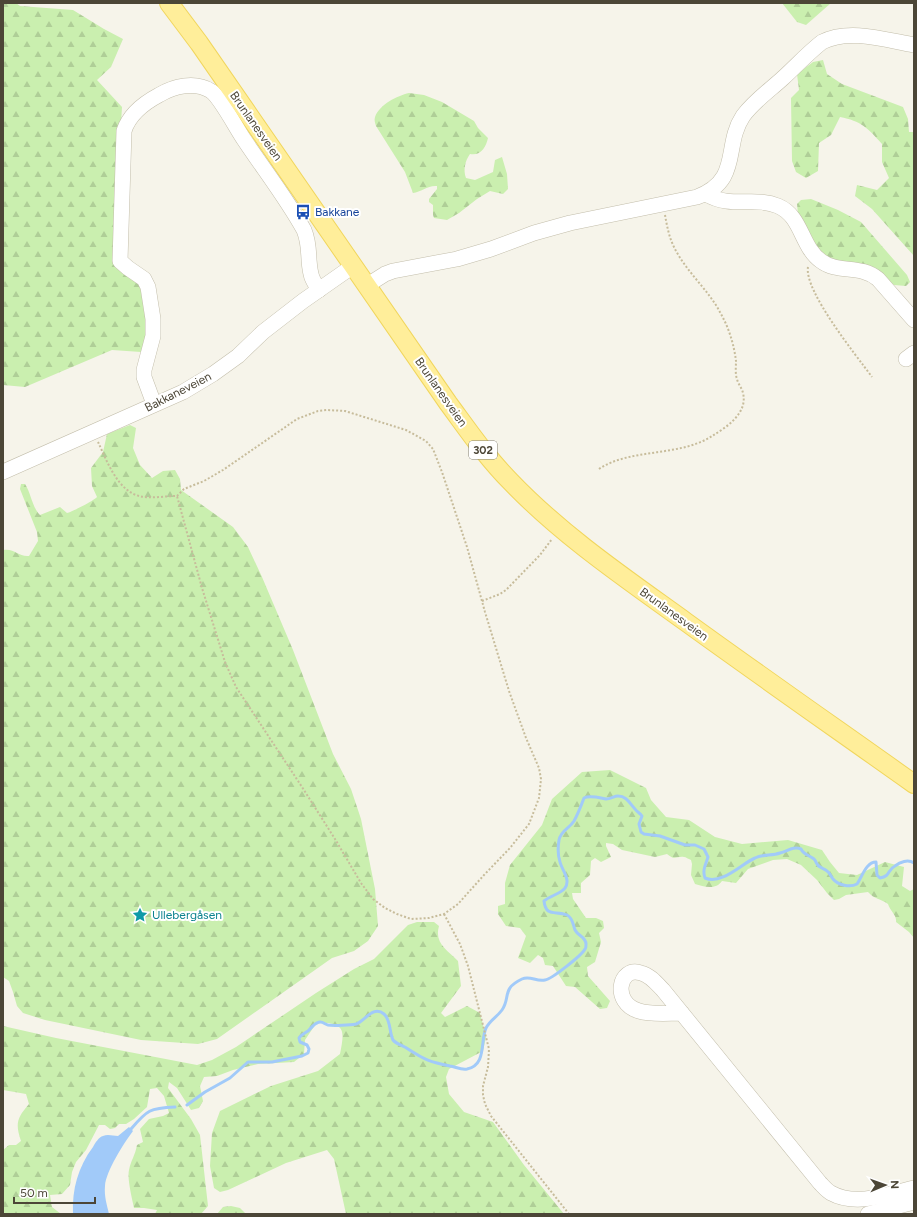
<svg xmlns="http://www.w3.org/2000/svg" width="917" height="1217" font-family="Figtree,sans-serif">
	<defs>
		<pattern id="forest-firs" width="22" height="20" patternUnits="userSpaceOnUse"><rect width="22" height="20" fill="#caefaf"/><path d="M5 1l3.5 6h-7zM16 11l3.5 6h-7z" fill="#afce97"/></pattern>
	</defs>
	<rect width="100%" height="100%" fill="#f6f4ea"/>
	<!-- forest -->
	<g fill="url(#forest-firs)">
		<polygon points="3,3 16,3 20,6 73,10 104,29 123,39 111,67 97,80 122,107 113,254 138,275 149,335 141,352 112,350 25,387 3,385"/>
		<polygon points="782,3 831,3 806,25 797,22"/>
		<path d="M823,60L827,74L842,84L903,107L908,119L909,132H914V256L872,209L855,196L857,185L877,190L889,178L882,162V144C868,128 861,121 840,117L831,135L819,143L818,171L806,178L796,172L792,161L791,98L799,90L797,74L813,62Z"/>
		<path d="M409,93L424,95L442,102L474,121L478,128L488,138C486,147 481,156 470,154C465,161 463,170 466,178L475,180L493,172L495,160L502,157L507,174L508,189L503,194L490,191L477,199L459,213L447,220L434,218L433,215V205L429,202V199L437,189V186C428,185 421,192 413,193L405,172L376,126C375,123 374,120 375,117C380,104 397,96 409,93Z"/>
		<polygon points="811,199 838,210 861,222 907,275 910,282 906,286 894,285 883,277 835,261 820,252 798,214 797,204 801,200"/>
		<path d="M130,425L136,428L133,448L140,465L152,478L163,471L175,470L180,479L181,490L233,527L248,547L262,577L293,650L333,754L351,789L361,819L375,889L378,926L368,941L354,951L332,958L217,1039L198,1044L141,1040L45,1020L23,1013L17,1006L13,992L9,981L3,977V550C15,548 18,557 29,556L38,541L37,532L20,489L21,484H25C31,493 32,507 40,515L60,507L67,513C72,512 95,500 97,497L92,486L91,468L103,452L107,434Z"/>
		<path d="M610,770L646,788L651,800L666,817L689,820L715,837L742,844L788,840L822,850L830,862L839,873L857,875L885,862L904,867L902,886L910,891L914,889V938L909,932L896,922C897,915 890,911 888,904C881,899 874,899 868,892L846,895L839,899L834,900L827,893L817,880L801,865L787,859L773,860L748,869L736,883L722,881C716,890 704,887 695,884L691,875L692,864L691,860C688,859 686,857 684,857C676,856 675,861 667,854L655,857L641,854L622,850L613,844L606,843V846L611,857L601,862L595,858L591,861L590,875L581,883V893H572L573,899L586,918H596L603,921L604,928L599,933L601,942L595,962L587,967L588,976L610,1001L607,1008L600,1009L575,987L566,986L553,966L545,965L543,958L538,955L530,963L518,958L526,936L520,928L506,926L498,914V906L505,904V883L510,865L542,825L552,799L582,772Z"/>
		<path d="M417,922H434L439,926C434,943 447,950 458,961L461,986L441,1013L445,1017L467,1006L480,1013L486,1037L483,1051L449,1069L446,1077L449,1094L464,1112L493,1122L524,1165L564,1214H346L334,1159L327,1150L286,1163L228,1190L220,1192L214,1188L210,1166L212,1133L220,1111L271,1086L318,1071L340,1054C345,1028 345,1024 317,1022L305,1040L304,1054L294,1062L258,1064L233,1070L217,1076L204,1077L200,1086L203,1101L199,1108L191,1110L177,1088L169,1082L168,1088L191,1119L200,1135L208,1206L201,1214H155L157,1210L144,1208H134C132,1198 127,1179 129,1170C131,1160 135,1156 137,1145L143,1142L140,1129L149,1119L163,1116L169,1113L164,1096L157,1088L150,1089L147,1107L134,1119L126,1124H119L115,1128L110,1129L105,1125H99L86,1150L76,1162L72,1172L70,1185L62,1194L50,1195L52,1207L61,1214H3V1150L9,1145H16L21,1141C15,1123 17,1118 29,1104L26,1094L3,1090V1026L56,1038L197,1065L212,1060L236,1047L316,993L354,969L374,959L408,925Z"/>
		<polygon points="231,1206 240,1208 246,1214 217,1214 223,1207"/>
	</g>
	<!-- water -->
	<path fill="#a1caf9" d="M129,1127L133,1131C124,1143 106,1171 105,1186C104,1196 107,1205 109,1214H73C72,1189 78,1167 93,1147C95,1143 99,1137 103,1136C108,1134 113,1136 118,1136Z"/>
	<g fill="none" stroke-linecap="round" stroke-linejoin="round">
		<!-- stream -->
		<g stroke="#a1caf9" stroke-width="3">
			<path d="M187,1105L205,1092L230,1078L248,1062H272L302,1056L308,1053L309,1049L307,1045L300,1042L299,1038C301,1035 305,1033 308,1031C311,1028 314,1024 317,1023C322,1020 324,1024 328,1025C333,1026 351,1025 356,1024C365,1021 373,1005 384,1014C391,1020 389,1032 393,1040C396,1044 404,1046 408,1049C425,1060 430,1062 450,1066C456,1067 461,1070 467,1069C487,1065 480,1041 486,1028C490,1020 497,1017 502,1010C511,997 501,989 522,979C530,975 536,982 545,980C552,979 582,955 585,949C586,949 586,944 586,944C586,937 578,936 575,930C573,925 573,918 567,915C556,910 546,918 544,901C550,896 562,893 565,888C571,880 562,870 560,862C558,856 558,846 559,840C561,830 569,829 574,821C578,814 581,806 584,798C590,795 600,798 606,799C611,799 614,796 618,796C627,796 630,804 635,809C637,812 640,813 642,816L639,824L641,832L644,834L660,836L685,845H695L704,849L708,857C706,864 702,870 705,878C722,885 741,864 755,858C763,854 772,856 780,853C788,851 793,846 801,849C804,855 809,855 814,859C816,861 815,861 817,864C819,868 824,868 827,871C830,873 831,877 833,879C838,885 850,888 857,884C862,877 866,862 876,862L877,875L880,878C891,876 887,870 895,866C900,862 908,859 914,863"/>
			<path d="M131,1129C147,1110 150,1108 175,1107"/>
		</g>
		<!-- minor casing -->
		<g stroke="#c3beab" stroke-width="16">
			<g id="minor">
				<path d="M706,194C731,209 755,196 778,206C802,216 801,247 821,261C838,274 860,264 878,279L914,320"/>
				<path d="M366,286L385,274L393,271L457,259L491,249L534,233L570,223L697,197C742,180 723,146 743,116C754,101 770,90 783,78C796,66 808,53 822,42C849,28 886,40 914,45"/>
				<polyline points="906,359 914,353"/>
				<path d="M154,404L144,377V370L153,336V319L148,287L144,279L128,268L120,261L124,131C129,115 144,103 159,95C174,86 195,81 211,91C221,98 237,130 245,141C265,171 287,199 304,230C311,247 307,258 311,274C312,280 316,285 319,290"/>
				<polyline points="3,472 183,392 213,374 238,356 263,332 303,301 353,266"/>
				<path d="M682,1013C668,1013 652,1015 639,1011C611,1003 619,965 641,973C650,975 657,984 663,990L820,1183C823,1186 827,1191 831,1193C856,1207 889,1194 914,1188"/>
				<polyline points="868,1214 914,1202"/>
			</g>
		</g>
		<!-- major casing -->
		<g stroke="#f1d65d" stroke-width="20">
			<path id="major" d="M169,3L199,43L448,403C468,430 487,458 511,482C563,536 625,578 686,622C762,677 838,730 914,784"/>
		</g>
		<!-- path -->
		<g stroke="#c7bc9b" stroke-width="2" stroke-dasharray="2 2" stroke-linecap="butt">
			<path d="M808,267C804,291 856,355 872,377"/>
			<path d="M98,442C107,461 117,490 139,496C151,499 165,496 177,496L184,489L204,481L223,470L297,419L318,411L327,410L345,411L406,430L426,441L433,449L442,472L467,547L485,612L509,691L526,738L539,768L541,779L539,798L529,824L510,848L484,875L458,904L444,914L429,918L411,919L397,914L385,908L373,899L361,883L335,839L302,787L236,687L225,662L202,588L177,496"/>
			<path d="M599,469C630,448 680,457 712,436C727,427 748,413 743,393C742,388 738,384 737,379C735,374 736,366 736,361C734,345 729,328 721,314C709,290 686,272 674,247C669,237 667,226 665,215"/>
			<polyline points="482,601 500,594 506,590 540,555 552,539"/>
			<polyline points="444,914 460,944 468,966 489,1049 488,1067 483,1086 483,1095 485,1104 491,1116 569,1214"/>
		</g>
		<!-- minor -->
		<use href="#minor" stroke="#fff" stroke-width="15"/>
		<!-- major -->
		<use href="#major" stroke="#ffee9a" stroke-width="18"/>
	</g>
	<!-- icons -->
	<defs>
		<g id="bus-bare" transform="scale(1.2)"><path d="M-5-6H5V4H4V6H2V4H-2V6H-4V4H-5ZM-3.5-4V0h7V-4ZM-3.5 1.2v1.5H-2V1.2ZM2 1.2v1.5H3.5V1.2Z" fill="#1a4fb4" stroke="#fff" stroke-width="2.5" paint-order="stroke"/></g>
		<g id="sight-bare" transform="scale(1.2)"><path d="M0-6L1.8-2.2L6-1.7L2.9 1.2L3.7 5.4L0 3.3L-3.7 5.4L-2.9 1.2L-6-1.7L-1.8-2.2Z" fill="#0f9aa8" stroke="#fff" stroke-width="2.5" paint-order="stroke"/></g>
	</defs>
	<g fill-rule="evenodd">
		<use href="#bus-bare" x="303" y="212"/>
		<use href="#sight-bare" x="140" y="915"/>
	</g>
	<g text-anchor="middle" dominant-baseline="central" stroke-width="4" stroke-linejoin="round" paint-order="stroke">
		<!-- shield labels -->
		<rect fill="#fff" stroke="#827e73" stroke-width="1" x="469" y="441" width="28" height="18" rx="3"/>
		<g font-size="11" font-weight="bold" fill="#4c4637">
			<text x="483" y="450">302</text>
		</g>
		<!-- street labels -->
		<g font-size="12" fill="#4c4637" stroke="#fff">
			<text transform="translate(256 126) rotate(55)">Brunlanesveien</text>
			<text transform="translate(178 392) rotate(-27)">Bakkaneveien</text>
			<text transform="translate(441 392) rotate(55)">Brunlanesveien</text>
			<text transform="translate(674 614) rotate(36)">Brunlanesveien</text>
		</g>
		<!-- transit labels -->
		<g font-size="12" fill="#164399" stroke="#fff" text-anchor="start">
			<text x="315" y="212">Bakkane</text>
		</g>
		<!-- culture labels -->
		<g font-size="12" fill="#0d838f" stroke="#fff" text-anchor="start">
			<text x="152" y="915">Ullebergåsen</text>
		</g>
	</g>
	<!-- border -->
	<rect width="917" height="1217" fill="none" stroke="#4c4637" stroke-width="8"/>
	<!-- north arrow -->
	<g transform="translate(885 1185) rotate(88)" stroke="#ffffff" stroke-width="3" paint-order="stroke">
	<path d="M0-3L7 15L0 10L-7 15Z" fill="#4c4637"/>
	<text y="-6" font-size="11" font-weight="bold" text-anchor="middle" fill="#4c4637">N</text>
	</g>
	<!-- scale -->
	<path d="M14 1197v6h81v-6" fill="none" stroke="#4c4637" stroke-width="2"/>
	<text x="20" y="1197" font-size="12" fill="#4c4637" stroke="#ffffff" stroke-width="3" paint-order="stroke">50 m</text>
</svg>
